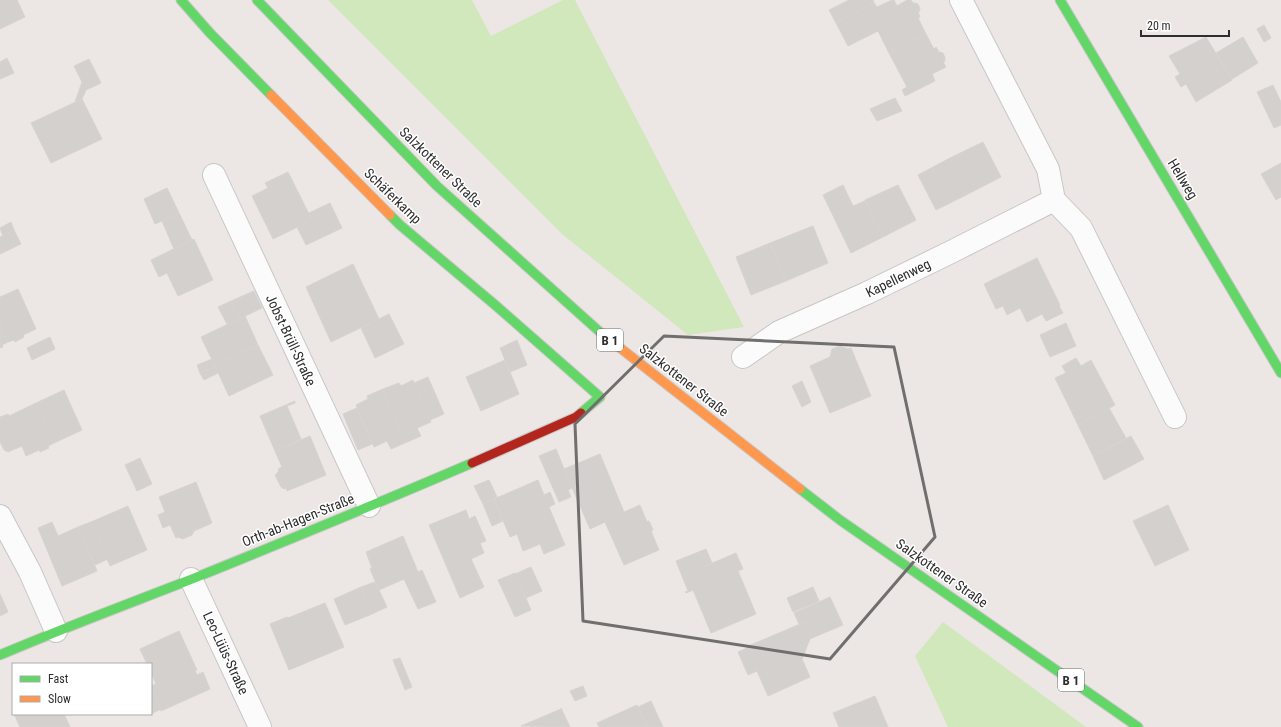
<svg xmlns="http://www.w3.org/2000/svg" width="1281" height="727" font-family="'Roboto Condensed',sans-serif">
	<rect width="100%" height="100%" fill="#ece7e4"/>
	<!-- green -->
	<g fill="#d1e7bc">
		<polygon points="328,0 472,0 491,36 563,0 575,0 744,327 688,335 562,234"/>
		<polygon points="943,622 1086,727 948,727 915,656"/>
	</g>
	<!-- building -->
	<g fill="#d3d0cd" stroke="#d7d3d0">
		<polygon points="0,0 17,0 25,17 0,29"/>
		<polygon points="849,0 873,0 874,3 836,23 829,10"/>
		<polygon points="892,0 894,0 897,6 907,0 911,0 913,3 915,3 918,4 920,9 919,12 918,12 920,17 918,18 926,34 889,53 878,31 848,46 836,23 874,3 877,7"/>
		<polygon points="1264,25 1271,38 1264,42 1257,29"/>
		<polygon points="926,34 934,49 936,47 939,52 943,53 945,58 945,61 943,62 946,67 932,74 935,81 905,96 902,90 907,87 889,53"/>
		<polygon points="1206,37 1232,80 1196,102 1186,84 1181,87 1175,77 1180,74 1169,56"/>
		<polygon points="1243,37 1258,63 1232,79 1216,53"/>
		<polygon points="7,58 14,73 0,79 0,62"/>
		<polygon points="89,59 101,83 86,90 82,99 75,102 82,82 74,66"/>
		<polygon points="1273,85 1281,102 1281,125 1274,128 1257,92"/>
		<polygon points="895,98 902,111 877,121 870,109"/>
		<polygon points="82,99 102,139 51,163 31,123"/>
		<polygon points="983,142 1001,177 968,194 950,158"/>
		<polygon points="950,158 968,194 936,210 918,175"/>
		<polygon points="1281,163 1281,197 1276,200 1261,174"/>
		<polygon points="288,172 312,220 273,239 252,196 268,188 265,183"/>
		<polygon points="843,185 853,206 865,201 883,237 851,253 823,195"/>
		<polygon points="898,185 916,220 883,237 865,200"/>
		<polygon points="167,188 179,213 155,224 144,199"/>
		<polygon points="330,203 342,228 306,245 297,227 312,220 309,213"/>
		<polygon points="179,213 192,240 174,249 162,221"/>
		<polygon points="11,222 14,230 3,236 0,228"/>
		<polygon points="813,226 828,263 786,281 770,243"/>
		<polygon points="14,230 21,244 0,254 0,237"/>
		<polygon points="194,239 213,280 178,296 167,273 159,277 151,260"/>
		<polygon points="770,243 786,281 751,295 736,257"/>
		<polygon points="1037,258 1060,305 1059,306 1063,313 1046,321 1042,314 1027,322 1020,308 1007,315 1003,306 996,309 984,284"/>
		<polygon points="353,264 379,319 331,342 306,287"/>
		<polygon points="18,289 36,329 23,335 24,337 15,342 14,340 8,342 0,325 0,297"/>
		<polygon points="254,291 262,308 239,319 231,301"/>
		<polygon points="231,301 239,319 227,324 218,307"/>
		<polygon points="389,314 404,344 375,358 361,328"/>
		<polygon points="245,316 258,345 215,366 201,337"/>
		<polygon points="1066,323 1076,346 1050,357 1040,335"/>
		<polygon points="0,325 8,342 2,345 3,347 0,348"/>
		<polygon points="50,337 55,349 32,360 27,348"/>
		<polygon points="517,340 527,365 510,372 500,348"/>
		<polygon points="258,345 273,375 229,396 215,366"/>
		<polygon points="840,346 848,349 851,348 871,396 830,413 810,366 830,357 832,349"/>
		<polygon points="1076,358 1081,366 1091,360 1115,405 1078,425 1055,378 1066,373 1062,366"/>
		<polygon points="212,359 215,366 200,373 197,365"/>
		<polygon points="505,360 519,394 481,411 466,377"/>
		<polygon points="215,366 218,373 204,380 200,373"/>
		<polygon points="428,377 444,414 430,420 414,383"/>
		<polygon points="413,380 431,422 417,428 421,436 405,443 383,389 399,383 401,386"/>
		<polygon points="802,381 811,402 802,407 792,386"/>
		<polygon points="383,389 405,443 391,449 387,441 374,447 356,405 368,399 367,396"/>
		<polygon points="64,390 82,430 54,443 36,403"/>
		<polygon points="295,401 295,403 287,406 301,439 275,451 260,416"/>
		<polygon points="36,403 54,443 48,446 49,448 40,452 39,450 26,456 22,446 8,452 4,450 0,442 0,417 8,414 9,416"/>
		<polygon points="357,408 372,444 358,450 343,414"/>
		<polygon points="1109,408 1126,438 1093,456 1078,425"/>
		<polygon points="310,436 326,475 287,491 286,488 284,489 281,487 275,475 279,471 278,469 282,467 275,451"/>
		<polygon points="1131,436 1144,459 1104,480 1093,456"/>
		<polygon points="556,449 572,488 568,490 571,497 559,502 539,456"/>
		<polygon points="600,454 624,512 640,505 647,522 649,521 653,530 651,531 659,550 624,565 605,522 590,529 564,469"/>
		<polygon points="140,458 152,484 137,491 125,465"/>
		<polygon points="489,480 497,497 483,504 474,486"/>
		<polygon points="538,480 544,495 550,492 555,504 549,507 565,545 544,554 540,544 523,551 517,534 510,537 494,499"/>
		<polygon points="196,482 212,523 194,531 192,535 183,539 178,537 176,538 170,525 163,528 158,515 165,512 159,497"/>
		<polygon points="494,499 503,521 492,526 483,504"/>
		<polygon points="1168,505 1189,550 1155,566 1133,521"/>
		<polygon points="128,506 147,550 110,566 91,522"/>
		<polygon points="466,510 469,519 475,516 486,541 480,543 484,553 471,559 484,587 460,598 429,525"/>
		<polygon points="52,522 58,536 78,527 97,571 62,586 38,528"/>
		<polygon points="91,522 108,559 95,565 78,527"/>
		<polygon points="403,536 418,572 422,570 436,602 418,609 404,579 379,590 370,569 372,568 366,552"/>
		<polygon points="706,549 712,563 682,576 676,561"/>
		<polygon points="736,553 743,569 738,571 756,614 711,633 693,590 686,593 685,592 688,591 682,576"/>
		<polygon points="531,567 542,591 526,598 515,574"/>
		<polygon points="515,573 531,610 515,617 498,580"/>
		<polygon points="375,582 387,607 372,614 361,587"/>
		<polygon points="361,587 372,614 345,625 334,599"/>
		<polygon points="813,587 819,601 793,612 787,598"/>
		<polygon points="0,594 8,612 0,616"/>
		<polygon points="830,597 843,625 812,638 805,622 799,624 794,613"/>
		<polygon points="325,603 344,647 289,670 270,624 287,617 288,618"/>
		<polygon points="805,622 812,638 810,639 802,659 810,677 768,696 757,671 748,675 738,652 747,648 746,647"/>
		<polygon points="179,631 197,670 195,670 197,675 203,672 210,689 161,711 151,688 151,686 156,684 151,672 151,664 147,664 140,649"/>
		<polygon points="400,658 412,687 405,690 393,660"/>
		<polygon points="583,686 587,696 575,701 570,691"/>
		<polygon points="151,688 161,709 151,714"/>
		<polygon points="875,696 888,727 839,727 833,713"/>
		<polygon points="651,701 663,727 647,727 638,707"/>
		<polygon points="637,705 647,727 599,727 597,723"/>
		<polygon points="561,708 570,727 521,726 561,709"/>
		<polygon points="14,714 64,714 70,727 20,727"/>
	</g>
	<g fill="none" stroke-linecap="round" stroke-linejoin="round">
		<!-- street casing -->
		<g stroke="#c8c6c6" stroke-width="24">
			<g id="street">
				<polyline points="961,0 1048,169 1054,200 1081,228 1175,417"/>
				<polyline points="214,175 369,506"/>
				<polyline points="743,357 779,332 867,293 953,251 1054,200"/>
				<polyline points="0,516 30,572 56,631"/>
				<polyline points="191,579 260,727"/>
			</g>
		</g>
		<!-- fast casing -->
		<g stroke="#c8c6c6" stroke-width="11">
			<g id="fast">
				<polyline points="181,0 210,33 271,95"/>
				<polyline points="257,0 437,186 601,333 619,347"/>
				<polyline points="1060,0 1281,373"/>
				<polyline points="390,215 400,225 494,304 600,397 581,413"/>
				<polyline points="800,489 840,520 1138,727"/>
				<path d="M0,655C63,628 128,604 192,579C286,541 379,503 472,463"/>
			</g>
		</g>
		<!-- slow casing -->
		<g stroke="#c8c6c6" stroke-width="11">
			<g id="slow">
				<polyline points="271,95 390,215"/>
				<polyline points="619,347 800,489"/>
			</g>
		</g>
		<!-- jam casing -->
		<g stroke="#c8c6c6" stroke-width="11">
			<polyline id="jam" points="472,463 576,417 581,413"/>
		</g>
		<!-- street -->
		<use href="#street" stroke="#fcfbfb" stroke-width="22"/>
		<!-- fast -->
		<use href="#fast" stroke="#63d668" stroke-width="9"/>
		<!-- slow -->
		<use href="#slow" stroke="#ff974d" stroke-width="9"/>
		<!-- jam -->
		<use href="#jam" stroke="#b3261e" stroke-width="9"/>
	</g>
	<!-- marked area -->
	<path fill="none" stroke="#706f6e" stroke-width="3" stroke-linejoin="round" d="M664,336L894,347L935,537L830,659L583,621L575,424Z"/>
	<g text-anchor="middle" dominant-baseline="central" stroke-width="3" stroke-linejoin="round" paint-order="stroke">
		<!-- shield labels -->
		<g fill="#fff" stroke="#6d6d6d" stroke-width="1">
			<rect x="597" y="329" width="26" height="22" rx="3"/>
			<rect x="1058" y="669" width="26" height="22" rx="3"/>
		</g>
		<g font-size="13" font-weight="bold" fill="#2e2e2e">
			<text x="610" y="340">B 1</text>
			<text x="1071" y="680">B 1</text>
		</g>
		<!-- street labels -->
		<g font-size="14" fill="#2e2e2e" stroke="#fff">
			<text transform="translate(441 167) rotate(44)">Salzkottener Straße</text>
			<text transform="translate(1183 179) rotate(59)">Hellweg</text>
			<text transform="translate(393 196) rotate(44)">Schäferkamp</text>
			<text transform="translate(898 278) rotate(-26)">Kapellenweg</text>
			<text transform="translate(291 340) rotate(65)">Jobst-Brüll-Straße</text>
			<text transform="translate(684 380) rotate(38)">Salzkottener Straße</text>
			<text transform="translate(298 520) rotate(-22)">Orth-ab-Hagen-Straße</text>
			<text transform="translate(942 573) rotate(35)">Salzkottener Straße</text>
			<text transform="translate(226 653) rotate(65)">Leo-Lüüs-Straße</text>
		</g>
	</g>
	<!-- legend -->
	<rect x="12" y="663" width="140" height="52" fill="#ffffff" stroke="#ababab"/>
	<rect x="20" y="676" width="20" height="6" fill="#63d668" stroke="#ababab"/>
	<text x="48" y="683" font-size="12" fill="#2e2e2e">Fast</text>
	<rect x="20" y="696" width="20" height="6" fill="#ff974d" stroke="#ababab"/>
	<text x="48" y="703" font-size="12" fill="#2e2e2e">Slow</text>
	<!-- scale -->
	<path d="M1141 30v6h88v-6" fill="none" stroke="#2e2e2e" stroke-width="2"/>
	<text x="1147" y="30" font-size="12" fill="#2e2e2e" stroke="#ffffff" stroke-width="3" paint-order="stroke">20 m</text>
</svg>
